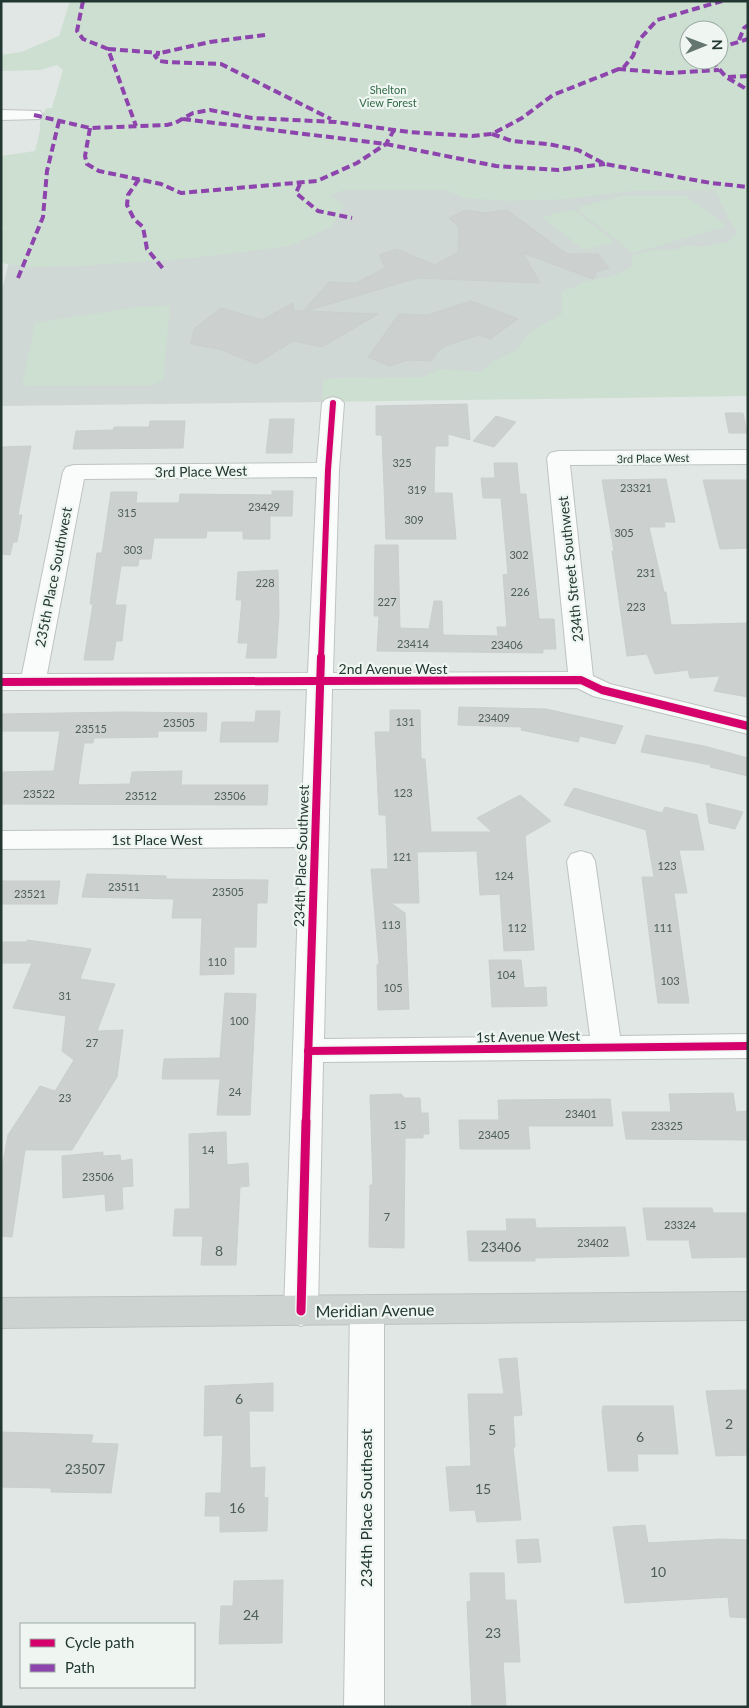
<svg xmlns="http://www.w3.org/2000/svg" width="749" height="1708" font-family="Lato,sans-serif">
	<rect width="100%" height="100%" fill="#e1e7e4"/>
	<!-- built -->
	<polygon fill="#cfd8d4" points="28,190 748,190 748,372 324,379 322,402 1,406 1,293"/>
	<!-- green -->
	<g fill="#ccdfd1" fill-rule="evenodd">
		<path d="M70,1H748V396L322,402L323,379L423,377L440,369L480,372L492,362L515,351L532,331L562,314V292L587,281L613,276L632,267V255L655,250H674L688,245L700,247L728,242L738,232L730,221L715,190L632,191L566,199L510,201L464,198L446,190H344L330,195L344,205L332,226L290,246L193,258L79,266L27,267L1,263V231L4,227L1,225V156L35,151L40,130V118L47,108H52L63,70L57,65L41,70L1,71V55L21,52L59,36ZM689,30H719V60H689Z"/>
		<polygon points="621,196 686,196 727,226 633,253 578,210 580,207"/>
		<polygon points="568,210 575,211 615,242 584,250 542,217"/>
		<polygon points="170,306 163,380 153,385 22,386 35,323 137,307"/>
	</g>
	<!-- building -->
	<g fill="#ccd0ce" stroke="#cacfcd">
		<polygon points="465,210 484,213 507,210 567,254 598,254 609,268 594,273 596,274 593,279 523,253 540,283 417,278 306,311 378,314 322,347 293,341 256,364 219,349 191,344 194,329 221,308 262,320 293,303 294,311 303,311 329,282 356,283 385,268 379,255 397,249 435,265 458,252 459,227 449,218"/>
		<polygon points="471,301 518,319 490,339 479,335 447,345 439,350 431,361 408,360 389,366 368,357 399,314 428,315"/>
		<polygon points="467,404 470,440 448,434 448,446 435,446 434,493 452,493 456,539 386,539 382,435 376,435 376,406"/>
		<polygon points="725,413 743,413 747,433 729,433"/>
		<polygon points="496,416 516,422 494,447 473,441"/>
		<polygon points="270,419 294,419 292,453 266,453"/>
		<polygon points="150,421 185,421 183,448 73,449 76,431 113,430 114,427 149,427"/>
		<polygon points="31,446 18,515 22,515 17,542 13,542 10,555 1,554 1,447"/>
		<polygon points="494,463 517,463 520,494 526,494 539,619 554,619 556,649 543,649 543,653 377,651 379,616 374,616 375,545 398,545 400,628 429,629 434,601 442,601 443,635 498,636 497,627 507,627 503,575 508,574 501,498 483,498 481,478 495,478"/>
		<polygon points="666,479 675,522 664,522 665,527 649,527 664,592 666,592 671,625 748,623 748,697 714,691 720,676 690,678 688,670 655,674 647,654 627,656 612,551 614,551 602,480"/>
		<polygon points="703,480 748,480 748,548 720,549"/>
		<polygon points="272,491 293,491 292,516 270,516 270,539 243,539 243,531 207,531 206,538 154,538 151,559 139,559 138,566 121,566 115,605 126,605 122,641 116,641 113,660 84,660 93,604 90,604 97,553 102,553 111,492 137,492 136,503 179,503 180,494 272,495"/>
		<polygon points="278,570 279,613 276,658 246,658 248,643 238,643 242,600 236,600 238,572"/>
		<polygon points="459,707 546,709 623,726 615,744 580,736 578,742 521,730 522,727 458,725"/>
		<polygon points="390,710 420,710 421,759 425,759 431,832 492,832 477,818 520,795 551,821 525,836 534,950 504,951 500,894 480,895 477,851 417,852 419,903 391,903 405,913 409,1009 378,1010 377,965 379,964 371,869 388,869 386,815 379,815 375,732 390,732"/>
		<polygon points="256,711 280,711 278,742 220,742 222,722 255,722"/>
		<polygon points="124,712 207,713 206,731 158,731 158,737 94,738 93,743 84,743 78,785 130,784 132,772 182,771 181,785 268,785 267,805 1,804 1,772 54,771 60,731 1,731 1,714"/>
		<polygon points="646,735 704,746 748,758 748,776 710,767 711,765 641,752"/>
		<polygon points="574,788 662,813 665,807 697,815 704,850 679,850 687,893 674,893 689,1003 658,1003 642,877 654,877 646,830 564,805"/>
		<polygon points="706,803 743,812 735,829 709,823"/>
		<polygon points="87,874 166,876 166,879 268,880 267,903 257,903 256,947 234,947 234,974 200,975 202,918 172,918 174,899 82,897"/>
		<polygon points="1,881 60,881 57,904 1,904"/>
		<polygon points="27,940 91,949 80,979 115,984 97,1031 123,1030 117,1077 72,1150 25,1150 12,1237 1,1236 1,1173 8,1135 40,1086 55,1091 74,1060 62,1051 66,1016 13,1008 32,963 1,963 1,942 27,942"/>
		<polygon points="489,960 521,960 524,988 546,987 547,1006 492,1007"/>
		<polygon points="225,993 256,994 250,1115 217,1115 220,1079 162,1079 164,1059 220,1058"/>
		<polygon points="733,1093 736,1112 748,1111 748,1140 626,1139 622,1112 671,1112 669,1094"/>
		<polygon points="401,1094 404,1098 420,1098 421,1113 428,1113 429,1134 423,1134 423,1138 405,1138 404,1248 369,1247 370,1185 373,1185 370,1095"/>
		<polygon points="610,1099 613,1126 528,1126 530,1149 460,1149 459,1120 499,1120 498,1100"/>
		<polygon points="226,1132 227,1165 248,1163 249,1186 240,1187 236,1265 201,1265 203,1236 173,1236 175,1209 190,1209 189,1134"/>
		<polygon points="103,1152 103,1162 104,1156 120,1155 121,1161 132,1159 133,1186 122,1187 123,1209 106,1211 105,1194 63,1198 62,1156"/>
		<polygon points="643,1208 712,1208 713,1213 748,1213 748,1257 692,1258 689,1240 647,1240"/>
		<polygon points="506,1219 535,1219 536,1228 625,1227 629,1256 535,1258 535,1261 469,1261 467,1231 507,1231"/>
		<polygon points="517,1358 522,1415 513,1416 515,1447 513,1447 521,1520 477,1522 475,1510 450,1511 446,1467 471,1466 468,1394 504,1394 499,1359"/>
		<polygon points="273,1383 273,1411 249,1411 250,1468 265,1467 264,1497 268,1498 267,1531 220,1532 220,1516 205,1516 206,1493 221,1493 223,1435 204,1436 205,1386"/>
		<polygon points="748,1390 748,1455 716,1456 706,1391"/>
		<polygon points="603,1406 673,1406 678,1454 637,1454 638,1471 608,1471 602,1412"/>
		<polygon points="1,1432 93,1435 91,1443 118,1444 111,1493 51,1492 51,1488 1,1487"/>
		<polygon points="645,1525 648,1543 720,1539 748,1540 748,1618 730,1617 728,1597 625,1603 613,1527"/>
		<polygon points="538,1539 541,1562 518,1563 516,1540"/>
		<polygon points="470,1573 504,1573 505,1600 516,1600 520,1662 503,1662 506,1707 472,1707 467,1602 471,1601"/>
		<polygon points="283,1580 282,1643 219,1644 221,1606 233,1606 234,1581"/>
	</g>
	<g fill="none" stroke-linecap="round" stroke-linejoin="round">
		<!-- minor casing -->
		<g stroke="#bec4c1" stroke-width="2">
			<g id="minor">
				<polygon points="1,110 40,111 43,115 40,119 1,120"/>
				<path d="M333,397L340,399L344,403L339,470L333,673L568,672L547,458L550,453L558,451L748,450V464L570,465L593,676L610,684L748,718V734L593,696L577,688L332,689L324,1039L590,1036L567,861L571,854L581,851L591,854L595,861L620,1036L748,1034V1058L323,1062L318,1311L313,1321L301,1326L289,1321L284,1311L300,847L1,849V831L301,829L307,689L1,690V674H22L63,472L66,467L74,465L317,463L322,403L326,399ZM317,477L308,673L47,674L84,479Z"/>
				<polygon points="367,1295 379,1300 384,1310 384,1707 344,1707 350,1310 355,1300"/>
			</g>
		</g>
		<!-- major casing -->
		<g stroke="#bcc3c1" stroke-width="2">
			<polygon id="major" points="748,1292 748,1320 1,1328 1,1298"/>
		</g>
		<!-- minor -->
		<use href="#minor" fill="#fafbfb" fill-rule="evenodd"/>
		<!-- major -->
		<use href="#major" fill="#cdd3d1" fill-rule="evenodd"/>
		<!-- quiet -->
		<g stroke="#8e44ad" stroke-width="4" stroke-dasharray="8 4" stroke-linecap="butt">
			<polyline points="83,1 77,31 83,39 108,49 136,126"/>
			<polyline points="265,35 210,42 160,53 155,56 159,61 167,62 221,64 331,119"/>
			<polyline points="739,40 744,28 748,25"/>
			<polyline points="719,48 748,39"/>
			<polyline points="108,49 160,53"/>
			<polyline points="714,60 713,62 726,77 748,90"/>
			<polyline points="618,69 669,73 719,70"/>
			<polyline points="728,77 748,76"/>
			<polyline points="34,115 90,128 167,125 175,123 193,113 210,110 252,118 336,122 409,132 472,136 492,134 522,118 553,95 624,67 633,56 639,40 657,20 722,1"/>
			<polyline points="183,119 386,144 496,166 558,170 605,164"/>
			<polyline points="90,128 85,156 87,164 99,171 161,184 181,193 317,181 357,163 386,144 394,130"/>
			<polyline points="492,134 512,141 548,144 578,150 605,164 711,183 748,187"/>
			<polyline points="139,179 128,195 127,205 134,219 143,227 147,249 165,271"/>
			<polyline points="300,184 296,193 318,211 352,218"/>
			<polyline points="18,278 43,217 47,171 59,121"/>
		</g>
		<!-- cycleway-far2 casing -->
		<g stroke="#eff6f2" stroke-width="9">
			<polyline id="cycleway-far2" points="321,658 328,470 333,403"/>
		</g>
		<!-- cycleway-far1 casing -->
		<g stroke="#eff6f2" stroke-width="11">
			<g id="cycleway-far1">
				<polyline points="1,682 581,680 602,690 748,726"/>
				<polyline points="308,1051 748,1046"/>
				<polyline points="306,1122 321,657"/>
			</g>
		</g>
		<!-- cycleway casing -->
		<g stroke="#eff6f2" stroke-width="12">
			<polyline id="cycleway" points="301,1311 306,1121"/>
		</g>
		<!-- cycleway-far2 -->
		<use href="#cycleway-far2" stroke="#d6006c" stroke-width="6"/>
		<!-- cycleway-far1 -->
		<use href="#cycleway-far1" stroke="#d6006c" stroke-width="8"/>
		<!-- cycleway -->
		<use href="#cycleway" stroke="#d6006c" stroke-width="9"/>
	</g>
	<g text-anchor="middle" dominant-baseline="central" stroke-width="4.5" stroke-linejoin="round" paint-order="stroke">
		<!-- far-park labels -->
		<g font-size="11" fill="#316946" stroke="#eff6f2">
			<text x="388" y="89">Shelton<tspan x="388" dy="13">View Forest</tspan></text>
		</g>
		<!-- far-street labels -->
		<g font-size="11" fill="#223731" stroke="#eff6f2">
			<text transform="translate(653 458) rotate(-1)">3rd Place West</text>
		</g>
		<!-- number labels -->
		<g font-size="11" fill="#4c5d58">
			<text x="402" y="462">325</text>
			<text x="636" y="487">23321</text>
			<text x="417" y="489">319</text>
			<text x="264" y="506">23429</text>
			<text x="127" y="512">315</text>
			<text x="414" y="519">309</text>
			<text x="624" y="532">305</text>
			<text x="133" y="549">303</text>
			<text x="519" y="554">302</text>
			<text x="646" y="572">231</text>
			<text x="265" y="582">228</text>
			<text x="520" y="591">226</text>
			<text x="387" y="601">227</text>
			<text x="636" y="606">223</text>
			<text x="413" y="643">23414</text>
			<text x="507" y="644">23406</text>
			<text x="494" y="717">23409</text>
			<text x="405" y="721">131</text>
			<text x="179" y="722">23505</text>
			<text x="91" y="728">23515</text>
			<text x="403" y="792">123</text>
			<text x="39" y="793">23522</text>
			<text x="141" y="795">23512</text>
			<text x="230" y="795">23506</text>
			<text x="402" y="856">121</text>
			<text x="667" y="865">123</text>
			<text x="504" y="875">124</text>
			<text x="124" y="886">23511</text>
			<text x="228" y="891">23505</text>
			<text x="30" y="893">23521</text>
			<text x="391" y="924">113</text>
			<text x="517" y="927">112</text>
			<text x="663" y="927">111</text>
			<text x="217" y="961">110</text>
			<text x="506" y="974">104</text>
			<text x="670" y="980">103</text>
			<text x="393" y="987">105</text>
			<text x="65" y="995">31</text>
			<text x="239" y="1020">100</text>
			<text x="92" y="1042">27</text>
			<text x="235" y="1091">24</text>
			<text x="65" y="1097">23</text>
			<text x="581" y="1113">23401</text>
			<text x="400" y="1124">15</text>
			<text x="667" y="1125">23325</text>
			<text x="494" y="1134">23405</text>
			<text x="208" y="1149">14</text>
			<text x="98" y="1176">23506</text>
			<text x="387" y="1216">7</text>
			<text x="680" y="1224">23324</text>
			<text x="593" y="1242">23402</text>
		</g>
		<!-- street labels -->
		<g font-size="14" fill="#223731" stroke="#eff6f2">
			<text transform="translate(201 471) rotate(-1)">3rd Place West</text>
			<text transform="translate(570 569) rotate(-96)">234th Street Southwest</text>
			<text transform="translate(53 577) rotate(-79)">235th Place Southwest</text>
			<text x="393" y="668">2nd Avenue West</text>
			<text x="157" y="839">1st Place West</text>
			<text transform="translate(301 856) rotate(-88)">234th Place Southwest</text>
			<text transform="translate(528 1036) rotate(-1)">1st Avenue West</text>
		</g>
		<!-- near-number labels -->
		<g font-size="14" fill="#4c5d58">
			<text x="501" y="1246">23406</text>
			<text x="219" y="1250">8</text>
			<text x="239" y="1398">6</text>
			<text x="729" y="1423">2</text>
			<text x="492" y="1429">5</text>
			<text x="640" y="1436">6</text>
			<text x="85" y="1468">23507</text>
			<text x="483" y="1488">15</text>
			<text x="237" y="1507">16</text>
			<text x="658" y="1571">10</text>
			<text x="251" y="1614">24</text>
			<text x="493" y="1632">23</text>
		</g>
		<!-- near-street labels -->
		<g font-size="16" fill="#223731" stroke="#eff6f2">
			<text transform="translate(375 1310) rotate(-1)">Meridian Avenue</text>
			<text transform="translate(365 1508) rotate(-90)">234th Place Southeast</text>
		</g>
	</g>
	<!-- border -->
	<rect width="749" height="1708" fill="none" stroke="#223731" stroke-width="5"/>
	<!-- legend -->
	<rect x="20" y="1623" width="175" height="65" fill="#eff6f2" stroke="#9daaa5"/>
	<rect x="30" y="1639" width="25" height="8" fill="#d6006c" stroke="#9daaa5"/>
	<text x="65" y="1648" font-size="15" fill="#223731">Cycle path</text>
	<rect x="30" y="1664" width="25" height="8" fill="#8e44ad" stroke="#9daaa5"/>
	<text x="65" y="1673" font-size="15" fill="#223731">Path</text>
	<!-- north arrow -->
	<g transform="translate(704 45) rotate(89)"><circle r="24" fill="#eff6f2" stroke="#9daaa5"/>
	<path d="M0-4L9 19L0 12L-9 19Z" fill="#657570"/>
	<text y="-8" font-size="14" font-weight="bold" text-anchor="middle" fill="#223731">N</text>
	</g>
</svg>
